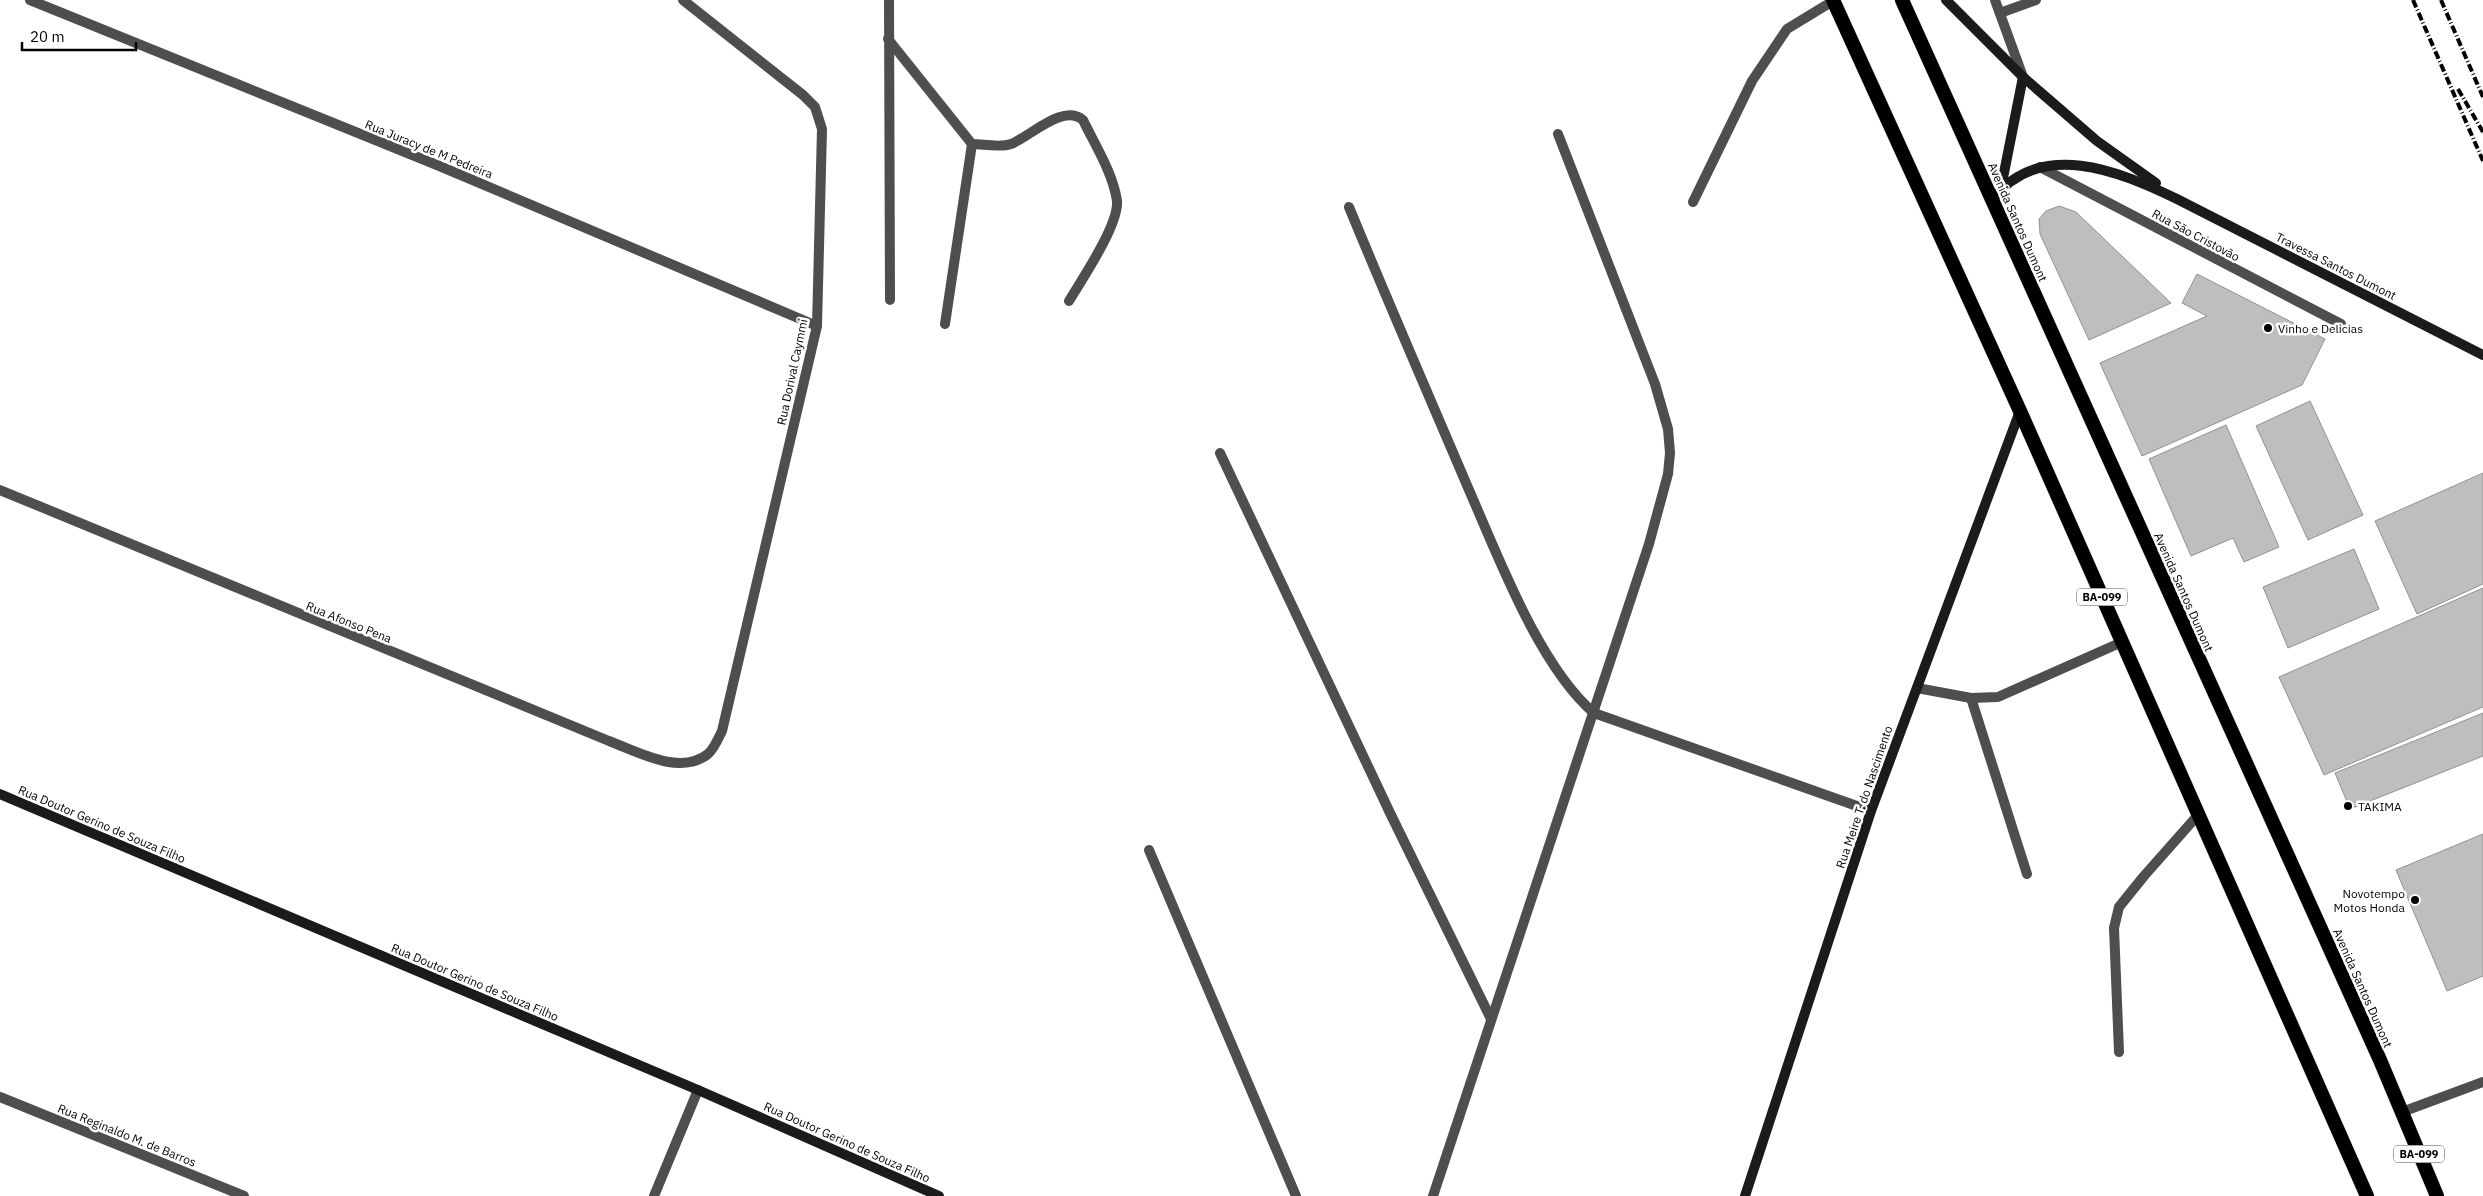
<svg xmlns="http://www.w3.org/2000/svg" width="2483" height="1196" font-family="'IBM Plex Sans',sans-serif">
	<rect width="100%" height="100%" fill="#fff"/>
	<!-- building -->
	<g fill="#bebebe" stroke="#929292">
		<polygon points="2059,206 2076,212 2171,303 2089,340 2040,234 2039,219 2046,211"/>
		<polygon points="2197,274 2325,339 2302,385 2142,456 2100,363 2207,316 2182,303"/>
		<polygon points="2310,401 2363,515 2308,540 2256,426"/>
		<polygon points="2226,425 2279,547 2244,562 2233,538 2191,556 2149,459"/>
		<polygon points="2483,473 2483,584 2417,614 2375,521"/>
		<polygon points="2354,549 2379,609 2288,648 2263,587"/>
		<polygon points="2483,588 2483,707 2324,775 2279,677"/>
		<polygon points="2483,713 2483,756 2350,809 2335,773"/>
		<polygon points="2483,834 2483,976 2447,991 2396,870"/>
	</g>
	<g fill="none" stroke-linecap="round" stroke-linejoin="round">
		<!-- trunk casing -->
		<g stroke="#dbdbdb" stroke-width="15">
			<g id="trunk">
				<polyline points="1833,0 2020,411 2367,1196"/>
				<polyline points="1902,0 2380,1060 2437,1196"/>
			</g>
		</g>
		<!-- service -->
		<g stroke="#4e4e4e" stroke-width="10">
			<polyline points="889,0 890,300"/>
			<polyline points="1995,0 2023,77"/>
			<polyline points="2000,13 2036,0"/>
			<path d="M888,39L972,144C983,144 1000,148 1011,144C1031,136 1063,103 1083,120C1095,145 1113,173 1117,201C1119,225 1082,279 1069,301"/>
			<polyline points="2040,167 2341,324"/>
			<polyline points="1693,202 1752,81 1787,29 1833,1"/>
			<polyline points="945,324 972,144"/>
			<polyline points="1917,688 1971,698 1998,697 2122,642"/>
			<polyline points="1971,698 2027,874"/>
			<polyline points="2119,1052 2114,928 2119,907 2144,876 2198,815"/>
			<polyline points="2402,1112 2483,1082"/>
		</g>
		<!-- minor -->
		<g stroke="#4e4e4e" stroke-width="10">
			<polyline points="30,0 437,165 817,326"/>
			<path d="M1349,207C1388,302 1429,396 1469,490C1498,556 1539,666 1594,713L1871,811"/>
			<polyline points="1220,453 1391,815 1491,1019"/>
			<path d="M0,490L609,741C638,752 680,776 708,754C714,749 719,737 722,731L817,326L822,129L815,107L803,95L683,0"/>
			<polyline points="1149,850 1296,1196"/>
			<polyline points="0,1097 244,1196"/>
			<polyline points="654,1196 698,1090"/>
			<polyline points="1433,1196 1649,544 1668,474 1670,453 1668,429 1655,384 1558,134"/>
		</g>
		<!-- secondary -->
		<g stroke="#1b1b1b" stroke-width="10">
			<polyline points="1946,0 2023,77 2097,141 2156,183"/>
			<polyline points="2001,188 2023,77"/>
			<path d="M1992,200C2040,138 2119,171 2177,199L2483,355"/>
			<polyline points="0,794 698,1090 939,1196"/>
			<polyline points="1745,1196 1871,811 2020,411"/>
		</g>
		<!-- trunk -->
		<use href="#trunk" stroke="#000" stroke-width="14"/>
		<!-- rail -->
		<g stroke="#000" stroke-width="4" stroke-dasharray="8 2.5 1 2.5" stroke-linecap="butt">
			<polyline points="2413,0 2483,161"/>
			<polyline points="2441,0 2483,97"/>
			<polyline points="2458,89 2483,132"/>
		</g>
	</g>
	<!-- markers -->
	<g fill="#000" stroke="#fff" stroke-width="2">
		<circle cx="2268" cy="328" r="5"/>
		<circle cx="2348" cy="806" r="5"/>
		<circle cx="2415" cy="900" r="5"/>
	</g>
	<g text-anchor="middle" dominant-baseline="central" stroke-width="5" stroke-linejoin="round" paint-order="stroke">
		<!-- shield labels -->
		<g fill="#fff" stroke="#4c4c4c" stroke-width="1">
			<rect x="2077" y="588.5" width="50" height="17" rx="4"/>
			<rect x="2394" y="1145.5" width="50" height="17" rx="4"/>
		</g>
		<g font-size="11" font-weight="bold" fill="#000">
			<text x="2102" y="597">BA-099</text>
			<text x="2419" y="1154">BA-099</text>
		</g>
		<!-- street labels -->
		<g font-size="12" fill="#000" stroke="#fff">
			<text transform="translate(429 149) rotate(22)">Rua Juracy de M Pedreira</text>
			<text transform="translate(2018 222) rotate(66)">Avenida Santos Dumont</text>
			<text transform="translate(2196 235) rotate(28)">Rua São Cristovão</text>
			<text transform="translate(2336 266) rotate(27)">Travessa Santos Dumont</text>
			<text transform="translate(792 372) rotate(-78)">Rua Dorival Caymmi</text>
			<text transform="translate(2184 592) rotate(66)">Avenida Santos Dumont</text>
			<text transform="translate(349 622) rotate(22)">Rua Afonso Pena</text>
			<text transform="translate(1864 797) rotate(-71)">Rua Meire T. do Nascimento</text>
			<text transform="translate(102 824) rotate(23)">Rua Doutor Gerino de Souza Filho</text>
			<text transform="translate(475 982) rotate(23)">Rua Doutor Gerino de Souza Filho</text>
			<text transform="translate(2363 988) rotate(66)">Avenida Santos Dumont</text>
			<text transform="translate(127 1135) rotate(22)">Rua Reginaldo M. de Barros</text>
			<text transform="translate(847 1142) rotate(24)">Rua Doutor Gerino de Souza Filho</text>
		</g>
		<!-- poi labels -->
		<g font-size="12" fill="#000" stroke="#fff" text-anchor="start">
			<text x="2278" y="328">Vinho e Delicias</text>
			<text x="2358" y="806">TAKIMA</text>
			<text x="2405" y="893" text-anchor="end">Novotempo<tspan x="2405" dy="14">Motos Honda</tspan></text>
		</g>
	</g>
	<!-- scale -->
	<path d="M22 42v8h114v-8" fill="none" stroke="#000000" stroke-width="2.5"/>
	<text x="30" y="42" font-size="15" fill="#000000" stroke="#ffffff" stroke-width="4" paint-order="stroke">20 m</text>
</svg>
